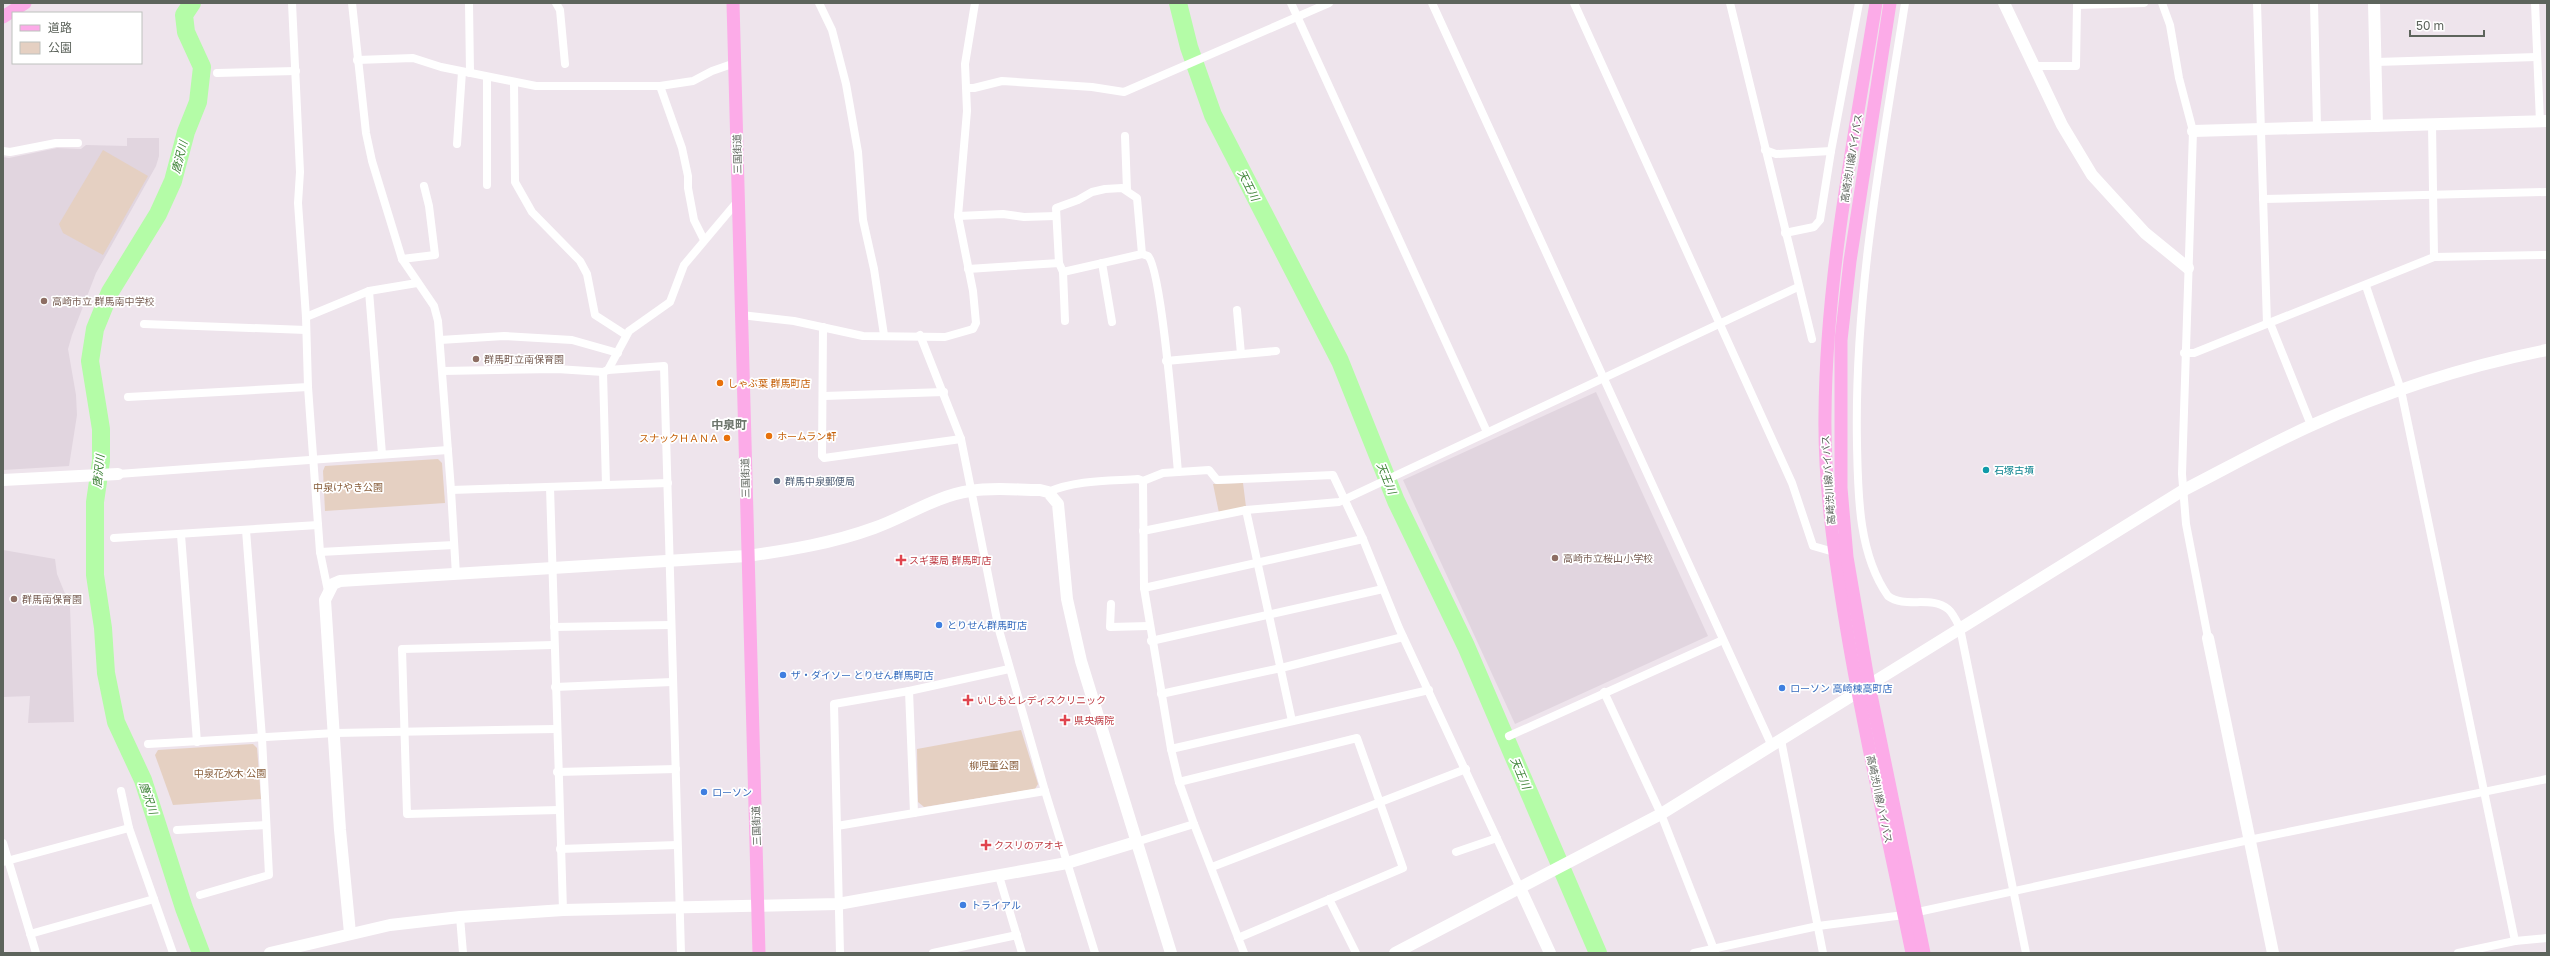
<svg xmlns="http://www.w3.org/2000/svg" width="2550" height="956" font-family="'Golos Text','Noto Sans JP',sans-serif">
	<rect width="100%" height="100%" fill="#eee4ec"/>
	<!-- education -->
	<g fill="#e1d5df">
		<polygon points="127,138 159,138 159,156 156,166 96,273 72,335 68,349 76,395 77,415 69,466 3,470 3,157 9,158 57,148 81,149 86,145 127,146"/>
		<polygon points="1596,392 1708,636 1515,724 1403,480"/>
		<polygon points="3,550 55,559 57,574 70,606 74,722 28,723 30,696 3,697"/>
	</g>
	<!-- green -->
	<g fill="#e5d0c2">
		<polygon points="103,150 148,176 103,255 63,233 59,224"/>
		<polygon points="438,459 442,463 445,503 325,511 323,471 325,466"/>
		<polygon points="1243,483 1246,507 1219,513 1213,484"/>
		<polygon points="1021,730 1038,784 1035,789 924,807 918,802 917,749"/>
		<polygon points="253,744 257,748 261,799 173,805 155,755 158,750"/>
	</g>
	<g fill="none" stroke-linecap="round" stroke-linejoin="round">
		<!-- river -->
		<g stroke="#b4fca7" stroke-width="18">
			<polyline points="192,3 184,15 186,32 202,67 198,102 186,132 173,181 158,214 110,292 95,329 90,361 101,429 101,461 95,502 95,575 103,628 106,673 116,722 143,780 184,908 201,953"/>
			<polyline points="1178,3 1189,47 1213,115 1340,361 1396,501 1466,646 1598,953"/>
		</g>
		<!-- street -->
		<g stroke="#fff" stroke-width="8">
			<polyline points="292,3 300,172 298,203 306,317 308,387 320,552 328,591"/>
			<polyline points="352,3 366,133 372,161 402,259 434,306 438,321 451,490 456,575"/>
			<polyline points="469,3 470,73"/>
			<polyline points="556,3 560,10 565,64"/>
			<polyline points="819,3 832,30 846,84 858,152 863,220 874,269 884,335"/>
			<polyline points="1291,3 1487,432"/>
			<polyline points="1432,3 1772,746"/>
			<polyline points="1574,3 1792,483 1813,546 1834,552"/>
			<polyline points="1730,3 1812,339"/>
			<path d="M1905,3C1882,149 1854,295 1857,444C1858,493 1858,554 1888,596C1905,609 1931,595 1948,609C1953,613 1957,622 1960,628L2026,953"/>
			<polyline points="2162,3 2170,25 2179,78 2193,131 2182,474 2186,524 2208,638"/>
			<polyline points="2257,3 2267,324"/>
			<polyline points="2314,3 2317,126"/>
			<polyline points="2535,3 2540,122"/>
			<polyline points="357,60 413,58 441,67 536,86 660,86 693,81 712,71 735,63"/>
			<polyline points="2376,62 2537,57"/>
			<polyline points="2034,66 2076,66 2077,5 2144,3"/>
			<polyline points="217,73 296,71"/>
			<polyline points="514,83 515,182 532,212 580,261 587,274 595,315 626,335"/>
			<polyline points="660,86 682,148 688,176 688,188 694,220 704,240"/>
			<polyline points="967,88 974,88 1002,81 1092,87 1124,92 1329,3"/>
			<polyline points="2432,124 2434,257 2547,255"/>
			<polyline points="1125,136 1127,190"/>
			<polyline points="457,144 462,72"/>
			<polyline points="1765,150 1776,154 1831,151"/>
			<polyline points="3,151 10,152 56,143 78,143"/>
			<polyline points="487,185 487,77"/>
			<polyline points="2263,199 2547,192"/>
			<polyline points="958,216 1003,214 1024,217 1056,216"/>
			<polyline points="1785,233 1814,227 1820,220 1831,151 1859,3"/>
			<polyline points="402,259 435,255 429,206 424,186"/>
			<polyline points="1059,263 1056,208 1078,200 1092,192 1105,189 1122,188 1137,198 1142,254"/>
			<polyline points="1102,263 1112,322"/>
			<path d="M968,269L1059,263L1063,272L1142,254L1148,256C1162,270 1175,441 1178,472"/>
			<polyline points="1063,272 1065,321"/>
			<polyline points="2366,286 2401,390 2515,941"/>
			<polyline points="369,291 382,454"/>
			<polyline points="1237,310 1241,354"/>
			<polyline points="741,315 794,321 863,336 945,337 973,329 976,323 973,291 958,216 967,111 965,64 975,3"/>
			<polyline points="306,317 369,291 417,283"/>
			<polyline points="2270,323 2311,425"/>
			<polyline points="144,324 306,330"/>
			<polyline points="823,327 822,456 824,458 961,439"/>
			<polyline points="920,335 961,439 999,630 1045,791 1095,953"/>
			<polyline points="440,340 504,336 572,340 618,353"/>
			<polyline points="2184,353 2194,353 2434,257"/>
			<polyline points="1166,361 1276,351"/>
			<polyline points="608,370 664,366 681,953"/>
			<polyline points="442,371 557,369 603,372"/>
			<polyline points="824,396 944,392"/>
			<polyline points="128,397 308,387"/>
			<polyline points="118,474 448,450"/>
			<polyline points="1143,481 1163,473 1209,470 1217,480 1333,475 1363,539 1399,628 1520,888"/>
			<polyline points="606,485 603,372 608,370 629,331 670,302 684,265 737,202"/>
			<polyline points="550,487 563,910"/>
			<polyline points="451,490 668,483"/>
			<path d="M1048,492C1076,480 1108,481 1138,479L1143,481L1144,588L1171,749L1179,782L1194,824L1244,953"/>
			<polyline points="1246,510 1292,721"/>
			<polyline points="1143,531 1246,510 1339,502 1798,287"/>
			<polyline points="181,535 197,742"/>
			<polyline points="114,538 318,525"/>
			<polyline points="320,552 454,545"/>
			<polyline points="1144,588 1363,539"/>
			<polyline points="1111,604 1110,627 1149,626"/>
			<polyline points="554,627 670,625"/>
			<polyline points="1151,641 1383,589"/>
			<polyline points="553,645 402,649 407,814 559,810"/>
			<polyline points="555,687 672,682"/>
			<polyline points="909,691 914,813"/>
			<polyline points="1604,692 1661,814 1715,952"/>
			<polyline points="1161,694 1281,668 1403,637"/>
			<polyline points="1509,736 1723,640"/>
			<polyline points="1781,740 1823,953"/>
			<polyline points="148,744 335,733 556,729"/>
			<polyline points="1171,749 1429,690"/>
			<polyline points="557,772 676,769"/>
			<polyline points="1179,782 1357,738 1403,868 1238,938"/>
			<polyline points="121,791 129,828 173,953"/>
			<polyline points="837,826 1045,791"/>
			<polyline points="177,830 266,825"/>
			<polyline points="1136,842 1194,824"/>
			<polyline points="3,843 36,953"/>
			<polyline points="560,849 677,845"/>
			<polyline points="1456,852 1497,838"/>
			<polyline points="3,862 129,828"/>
			<polyline points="1212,867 1466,769"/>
			<polyline points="999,876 1022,953"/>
			<polyline points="200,895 269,875 262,738 246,530"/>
			<polyline points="1329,899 1356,953"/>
			<polyline points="460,917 463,953"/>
			<polyline points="30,934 154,899"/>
			<polyline points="840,953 834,704 909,691 1009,669"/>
			<polyline points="933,953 1017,935"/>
			<polyline points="1694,953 1818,926 1904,915 2249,840 2547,779"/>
			<polyline points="2458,953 2515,941 2547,938"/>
		</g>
		<!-- secondary -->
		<g stroke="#fff" stroke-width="12">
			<polyline points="2004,3 2062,125 2092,175 2145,233 2188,268"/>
			<polyline points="2374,3 2377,126"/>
			<polyline points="2193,131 2547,121"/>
			<polyline points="3,480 118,474"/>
			<polyline points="2208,638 2273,953"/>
			<polyline points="1520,888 1550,953"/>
			<path d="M350,933L340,830L325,600L333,584L340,581L747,556C790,550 833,543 874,528C906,517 935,496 970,491C992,487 1017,490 1040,490L1048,492L1058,504L1067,599L1081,661L1171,953"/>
			<polyline points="270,953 390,925 460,917 563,910 838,904 1067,863 1136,842"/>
			<path d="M1395,953L1661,814L2182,491C2225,469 2266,446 2310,426C2385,392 2466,366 2547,350"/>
		</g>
		<!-- primary -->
		<g stroke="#fcabe8" stroke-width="13">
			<polyline points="733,3 759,953"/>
			<path d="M1876,3C1854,140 1826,276 1825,415C1824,488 1835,559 1847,631C1865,739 1890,846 1912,953"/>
			<polyline points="1890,3 1850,261 1841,340 1841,488 1847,557 1869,685 1924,953"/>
			<polyline points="3,17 25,3"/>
		</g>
	</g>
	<!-- markers -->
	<g fill="#8d6e63" stroke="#fff" stroke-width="1.5">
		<circle cx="44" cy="301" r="4"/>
		<circle cx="476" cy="359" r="4"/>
		<circle cx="1555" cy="558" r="4"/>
		<circle cx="14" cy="599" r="4"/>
	</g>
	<g fill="#e8710a" stroke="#fff" stroke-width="1.5">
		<circle cx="720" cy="383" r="4"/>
		<circle cx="769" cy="436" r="4"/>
		<circle cx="727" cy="438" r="4"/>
	</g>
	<circle fill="#0f9aa8" stroke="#fff" stroke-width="1.5" cx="1986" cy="470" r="4"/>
	<circle fill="#5c6f8a" stroke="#fff" stroke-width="1.5" cx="777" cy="481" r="4"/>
	<g fill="#e0444e" stroke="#fff" stroke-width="1.5">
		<path d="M899 554h4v4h4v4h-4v4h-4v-4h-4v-4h4z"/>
		<path d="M966 694h4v4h4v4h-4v4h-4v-4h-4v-4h4z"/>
		<path d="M1063 714h4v4h4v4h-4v4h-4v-4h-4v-4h4z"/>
		<path d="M984 839h4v4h4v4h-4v4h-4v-4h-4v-4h4z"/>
	</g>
	<g fill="#3f7fe0" stroke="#fff" stroke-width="1.5">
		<circle cx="939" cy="625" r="4"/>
		<circle cx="783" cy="675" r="4"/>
		<circle cx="1782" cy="688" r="4"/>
		<circle cx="704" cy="792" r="4"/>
		<circle cx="963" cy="905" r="4"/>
	</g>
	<g text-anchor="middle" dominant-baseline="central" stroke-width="3.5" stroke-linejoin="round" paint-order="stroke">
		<!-- street labels -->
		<g font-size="10" fill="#5d645c" stroke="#fff">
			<text transform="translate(737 154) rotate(-91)">三国街道</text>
			<text transform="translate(1851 158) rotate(-81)">高崎渋川線バイパス</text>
			<text transform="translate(745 478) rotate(-91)">三国街道</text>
			<text transform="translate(1828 480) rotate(-94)">高崎渋川線バイパス</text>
			<text transform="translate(1880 799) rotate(78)">高崎渋川線バイパス</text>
			<text transform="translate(756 826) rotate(-92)">三国街道</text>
		</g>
		<!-- education labels -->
		<g font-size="10" fill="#785e54" stroke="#fff" text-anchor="start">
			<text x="52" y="301">高崎市立 群馬南中学校</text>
			<text x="484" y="359">群馬町立南保育園</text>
			<text x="1563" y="558">高崎市立桜山小学校</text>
			<text x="22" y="599">群馬南保育園</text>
		</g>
		<!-- food labels -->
		<g font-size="10" fill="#c56008" stroke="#fff" text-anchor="start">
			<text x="728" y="383">しゃぶ葉 群馬町店</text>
			<text x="777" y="436">ホームラン軒</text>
			<text x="719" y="438" text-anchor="end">スナックＨＡＮＡ</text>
		</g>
		<!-- culture labels -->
		<g font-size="10" fill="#0d838f" stroke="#fff" text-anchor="start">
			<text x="1994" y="470">石塚古墳</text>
		</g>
		<!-- service labels -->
		<g font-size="10" fill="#4e5e75" stroke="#fff" text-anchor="start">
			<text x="785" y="481">群馬中泉郵便局</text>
		</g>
		<!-- park labels -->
		<g font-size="10" fill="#875c39" stroke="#fff">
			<text x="348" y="487">中泉けやき公園</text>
			<text x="994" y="765">柳児童公園</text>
			<text x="230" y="773">中泉花水木 公園</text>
		</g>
		<!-- health labels -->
		<g font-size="10" fill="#be3a42" stroke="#fff" text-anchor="start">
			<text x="909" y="560">スギ薬局 群馬町店</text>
			<text x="977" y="700">いしもとレディスクリニック</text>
			<text x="1074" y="720">県央病院</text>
			<text x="994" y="845">クスリのアオキ</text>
		</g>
		<!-- shop labels -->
		<g font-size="10" fill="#366cbe" stroke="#fff" text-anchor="start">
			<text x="947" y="625">とりせん群馬町店</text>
			<text x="791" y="675">ザ・ダイソー とりせん群馬町店</text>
			<text x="1790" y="688">ローソン 高崎棟高町店</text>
			<text x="712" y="792">ローソン</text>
			<text x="971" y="905">トライアル</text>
		</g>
		<!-- water labels -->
		<g font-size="11" font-style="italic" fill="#3c8235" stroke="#fff">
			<text transform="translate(179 157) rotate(-76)">唐沢川</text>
			<text transform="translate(1249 185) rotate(63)">天王川</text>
			<text transform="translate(98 471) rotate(-84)">唐沢川</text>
			<text transform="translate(1387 478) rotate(68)">天王川</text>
			<text transform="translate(1521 773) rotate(67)">天王川</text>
			<text transform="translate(149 798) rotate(71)">唐沢川</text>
		</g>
		<!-- quarter labels -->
		<g font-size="12" font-weight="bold" fill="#6e766d" stroke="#fff">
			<text x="729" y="424">中泉町</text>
		</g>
	</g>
	<!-- border -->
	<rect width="2550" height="956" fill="none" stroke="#5d645c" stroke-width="8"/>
	<!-- legend -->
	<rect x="12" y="12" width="130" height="52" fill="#ffffff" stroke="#bec1be"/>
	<rect x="20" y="25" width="20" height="6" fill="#fcabe8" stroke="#bec1be"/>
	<text x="48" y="32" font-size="12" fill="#5d645c">道路</text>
	<rect x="20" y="42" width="20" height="12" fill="#e5d0c2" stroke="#bec1be"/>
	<text x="48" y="52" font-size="12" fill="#5d645c">公園</text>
	<!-- scale -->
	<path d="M2410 30v6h74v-6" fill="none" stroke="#5d645c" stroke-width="2"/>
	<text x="2416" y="30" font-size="12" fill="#5d645c" stroke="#ffffff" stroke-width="3" paint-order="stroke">50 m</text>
</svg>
